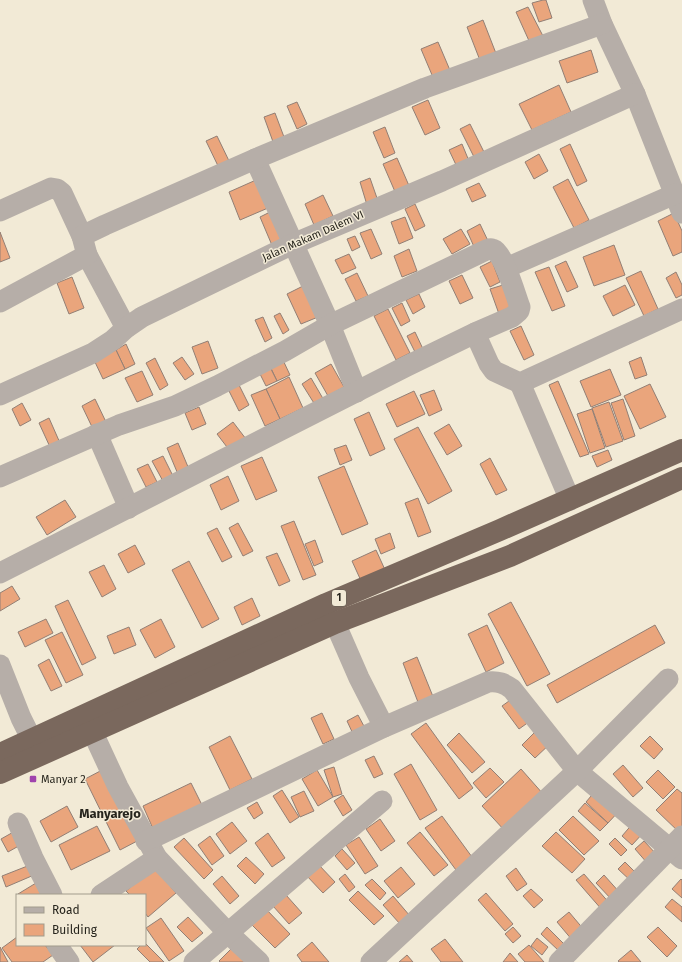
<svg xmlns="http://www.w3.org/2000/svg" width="682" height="962" font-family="'Fira Sans',sans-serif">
	<rect width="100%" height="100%" fill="#f2ead6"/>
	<!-- building -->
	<g fill="#eaa57c" stroke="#927f75">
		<polygon points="543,0 546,0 552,18 539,22 532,3"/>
		<polygon points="528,7 543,36 530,43 516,12"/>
		<polygon points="483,20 497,56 481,63 467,27"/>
		<polygon points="438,42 452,75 435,82 421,49"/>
		<polygon points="591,50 598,72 567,83 559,61"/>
		<polygon points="559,85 571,112 532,130 519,104"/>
		<polygon points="428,100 440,128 425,135 412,107"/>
		<polygon points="297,102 307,124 297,129 287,106"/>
		<polygon points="275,113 287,145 276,150 264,117"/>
		<polygon points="470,124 484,152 474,157 460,129"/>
		<polygon points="385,127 395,153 384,158 373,132"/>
		<polygon points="217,136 231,165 220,170 206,141"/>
		<polygon points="462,144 469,161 457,167 449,150"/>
		<polygon points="570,144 587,181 577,186 560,149"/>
		<polygon points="539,154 548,171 534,179 525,162"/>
		<polygon points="397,158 410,188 396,194 383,164"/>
		<polygon points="370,178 378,201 367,205 360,182"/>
		<polygon points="568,179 589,220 574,228 553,187"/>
		<polygon points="256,180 268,208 240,220 229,192"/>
		<polygon points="479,183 486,196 472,202 466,189"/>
		<polygon points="323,195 333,216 314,225 305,204"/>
		<polygon points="415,204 425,226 415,231 405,209"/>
		<polygon points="272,211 287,244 274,250 260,217"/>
		<polygon points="674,213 682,231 682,252 673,256 658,221"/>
		<polygon points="405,217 413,238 399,244 391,222"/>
		<polygon points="480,224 489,243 475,249 467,231"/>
		<polygon points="371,229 382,254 371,259 360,233"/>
		<polygon points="461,229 470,244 452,254 443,239"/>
		<polygon points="0,232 10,258 0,262"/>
		<polygon points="355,236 360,247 352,251 347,239"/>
		<polygon points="614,245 625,275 594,286 583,257"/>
		<polygon points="409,249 417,271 402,277 394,256"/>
		<polygon points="349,254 356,268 342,274 335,260"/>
		<polygon points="492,261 500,282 490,287 480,267"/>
		<polygon points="566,261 578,287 567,292 555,266"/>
		<polygon points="549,267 565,306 552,311 535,272"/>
		<polygon points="641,271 658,309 644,316 626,278"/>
		<polygon points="676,272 682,285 682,295 676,298 666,278"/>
		<polygon points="357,273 368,296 356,301 345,279"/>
		<polygon points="462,275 473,298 460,304 449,281"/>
		<polygon points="72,277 84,308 69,314 57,283"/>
		<polygon points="503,285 512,309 499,314 490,289"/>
		<polygon points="625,285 635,305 613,316 603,296"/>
		<polygon points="303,286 318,317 301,324 287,294"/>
		<polygon points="419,294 425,307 413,314 406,300"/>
		<polygon points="402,303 410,321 401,326 392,308"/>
		<polygon points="388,309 410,353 396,360 374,316"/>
		<polygon points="280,313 289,330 283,334 274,316"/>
		<polygon points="263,317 272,338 265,342 255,320"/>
		<polygon points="521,326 534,355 524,360 510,331"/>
		<polygon points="415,332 423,349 415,352 407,336"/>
		<polygon points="208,341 218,368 202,374 192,347"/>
		<polygon points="126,344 135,364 125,369 116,350"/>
		<polygon points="116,350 125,369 103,379 94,360"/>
		<polygon points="182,357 194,374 185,380 173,363"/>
		<polygon points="641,357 647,375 635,379 629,362"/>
		<polygon points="155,358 168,385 160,390 146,363"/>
		<polygon points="282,358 290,375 277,381 269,364"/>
		<polygon points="331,364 344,387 328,396 315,373"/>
		<polygon points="270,367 277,381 266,386 259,372"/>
		<polygon points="610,369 621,395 591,407 580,381"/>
		<polygon points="142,371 153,395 137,402 125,378"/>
		<polygon points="289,377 303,408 280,419 266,389"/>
		<polygon points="311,378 325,402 317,408 302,384"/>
		<polygon points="558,381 589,454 580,457 549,385"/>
		<polygon points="238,383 249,405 239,411 228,389"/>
		<polygon points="650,384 666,417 640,429 624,396"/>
		<polygon points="266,389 280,419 265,426 251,395"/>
		<polygon points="434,390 442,410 429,416 420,395"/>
		<polygon points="414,391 425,414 397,427 386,404"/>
		<polygon points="95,399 106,422 93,429 82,406"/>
		<polygon points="623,399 635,436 624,440 611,403"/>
		<polygon points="609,402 623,441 606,447 592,408"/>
		<polygon points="22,403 31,420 20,426 12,409"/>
		<polygon points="199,407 206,424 192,430 185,413"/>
		<polygon points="592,409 605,448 590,453 577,414"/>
		<polygon points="369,412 385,449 370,456 354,419"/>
		<polygon points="49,418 60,443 50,447 39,423"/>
		<polygon points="233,422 246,439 230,451 217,434"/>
		<polygon points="449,424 462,446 447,455 434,433"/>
		<polygon points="418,427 452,491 428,504 394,439"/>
		<polygon points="178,443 191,474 180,479 167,448"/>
		<polygon points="346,445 352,460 340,465 334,449"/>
		<polygon points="608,450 612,460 597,467 592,456"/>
		<polygon points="163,456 174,478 164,483 152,461"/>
		<polygon points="262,457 277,491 256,500 241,466"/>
		<polygon points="490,458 507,490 496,495 480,464"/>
		<polygon points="148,464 157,482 146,487 137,469"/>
		<polygon points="344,466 368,524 342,535 318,477"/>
		<polygon points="228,476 239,501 221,510 210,485"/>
		<polygon points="418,498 431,532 418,537 405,503"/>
		<polygon points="65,500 76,517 47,535 36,517"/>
		<polygon points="294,521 316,575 303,580 281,526"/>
		<polygon points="238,523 253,551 243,556 229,528"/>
		<polygon points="217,528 232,557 222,562 207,533"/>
		<polygon points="390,533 395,548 381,554 375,539"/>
		<polygon points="315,540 323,562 314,566 305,544"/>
		<polygon points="135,545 145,564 128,573 118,554"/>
		<polygon points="376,550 386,572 362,583 352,561"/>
		<polygon points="277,553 290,581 279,586 266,557"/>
		<polygon points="189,561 219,619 202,628 172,570"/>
		<polygon points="104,565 116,589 102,597 89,572"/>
		<polygon points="12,586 20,599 0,611 0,593"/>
		<polygon points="252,598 260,616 242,625 234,607"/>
		<polygon points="68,600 96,658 82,665 55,606"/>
		<polygon points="511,602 550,674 527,686 488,614"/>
		<polygon points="46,619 53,633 25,647 18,632"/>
		<polygon points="161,619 175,647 155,658 140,630"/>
		<polygon points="487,625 504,663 486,672 468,634"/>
		<polygon points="655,625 665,643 557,703 547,685"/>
		<polygon points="129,627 136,645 114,654 107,636"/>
		<polygon points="62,632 83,675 66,683 45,640"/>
		<polygon points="417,657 436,704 421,710 403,663"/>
		<polygon points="49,659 62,686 51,691 38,665"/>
		<polygon points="516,696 533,719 519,729 502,706"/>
		<polygon points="322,713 334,739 323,744 311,718"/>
		<polygon points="358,715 366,730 354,736 347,721"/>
		<polygon points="426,723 473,788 459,799 411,734"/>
		<polygon points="539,728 552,742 535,758 522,745"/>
		<polygon points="459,733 485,762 472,773 447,745"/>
		<polygon points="230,736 252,779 230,790 209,747"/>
		<polygon points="650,736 663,749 654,759 640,746"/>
		<polygon points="374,756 383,774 374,778 365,760"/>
		<polygon points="411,764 437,810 420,820 394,774"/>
		<polygon points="623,765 643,788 633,797 613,774"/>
		<polygon points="334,767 342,794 333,797 324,770"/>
		<polygon points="106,768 141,839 120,850 85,779"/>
		<polygon points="490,768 504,782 486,798 473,783"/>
		<polygon points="521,769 544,795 505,831 482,806"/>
		<polygon points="317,770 333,797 318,806 302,779"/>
		<polygon points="658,770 675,787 663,799 646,782"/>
		<polygon points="191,783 203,807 154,831 143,806"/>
		<polygon points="597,789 620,810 608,823 586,802"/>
		<polygon points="677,789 682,793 682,833 681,834 656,810"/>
		<polygon points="282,790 299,817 290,823 273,796"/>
		<polygon points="304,791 314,811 300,817 291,797"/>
		<polygon points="343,795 352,810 343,816 334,801"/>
		<polygon points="257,802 263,813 254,819 247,808"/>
		<polygon points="585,803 608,823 600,831 578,811"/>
		<polygon points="67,806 78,827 51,842 40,821"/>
		<polygon points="442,816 472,857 456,870 425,828"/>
		<polygon points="573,816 599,841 584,855 559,830"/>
		<polygon points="380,819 395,841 381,851 366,829"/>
		<polygon points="232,822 247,841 230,854 216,834"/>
		<polygon points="634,822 644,832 632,845 622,836"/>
		<polygon points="97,826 110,851 71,870 59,845"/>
		<polygon points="17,830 24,843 8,852 1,839"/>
		<polygon points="420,832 448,865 434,876 407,843"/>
		<polygon points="556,832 585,859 572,873 542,846"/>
		<polygon points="268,833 285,858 272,867 255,843"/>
		<polygon points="210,836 224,856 212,865 198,845"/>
		<polygon points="359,837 378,866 365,874 346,845"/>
		<polygon points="184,838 213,870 204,879 174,847"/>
		<polygon points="615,838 627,850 621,856 609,844"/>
		<polygon points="644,841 658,856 648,864 635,849"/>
		<polygon points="342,849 355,863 347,870 335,856"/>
		<polygon points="246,857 264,874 255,884 237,866"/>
		<polygon points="625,862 638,875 632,882 618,869"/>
		<polygon points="318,864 335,882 323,893 306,875"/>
		<polygon points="30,865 34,875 6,887 2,876"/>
		<polygon points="154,867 176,893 148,917 145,913 145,895 130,895 126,891"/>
		<polygon points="401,867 415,884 398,898 384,881"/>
		<polygon points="516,868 527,884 517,891 506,876"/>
		<polygon points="345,874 355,887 349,892 339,879"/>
		<polygon points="584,874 611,905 603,911 576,880"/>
		<polygon points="604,875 621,894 613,901 596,883"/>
		<polygon points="222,876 239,896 230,904 213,884"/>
		<polygon points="372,879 386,893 380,900 365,885"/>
		<polygon points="681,879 682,880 682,898 672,889"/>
		<polygon points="36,883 43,895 19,895 18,894"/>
		<polygon points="531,889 543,900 534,908 523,896"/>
		<polygon points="358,891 384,916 374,925 349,900"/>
		<polygon points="486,893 513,924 505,931 478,900"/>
		<polygon points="286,895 302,913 289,924 273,906"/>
		<polygon points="393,896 410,916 400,924 383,905"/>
		<polygon points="672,899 682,907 682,922 665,907"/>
		<polygon points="265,908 290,934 275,948 250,923"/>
		<polygon points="569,912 585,931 573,941 557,922"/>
		<polygon points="188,917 203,933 192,942 177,927"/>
		<polygon points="161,918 184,951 169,961 146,928"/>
		<polygon points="513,927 521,936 513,943 505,934"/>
		<polygon points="547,927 565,945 559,951 541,934"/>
		<polygon points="658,927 677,946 667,957 647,937"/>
		<polygon points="17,937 17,945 45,945 53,955 43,962 12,962 2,948"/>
		<polygon points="537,938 548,947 542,955 531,946"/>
		<polygon points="445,939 463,962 441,962 431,949"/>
		<polygon points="238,942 251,962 220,962 219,961"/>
		<polygon points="312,942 329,962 302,962 297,955"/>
		<polygon points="145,943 164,962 150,962 137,949 141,945 145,945"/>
		<polygon points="80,945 115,945 93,962"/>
		<polygon points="529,945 544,962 525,962 518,954"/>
		<polygon points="0,947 8,962 0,962"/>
		<polygon points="631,950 641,962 619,962 618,961"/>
		<polygon points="510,953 518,962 503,962"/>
		<polygon points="407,955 413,962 399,962"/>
	</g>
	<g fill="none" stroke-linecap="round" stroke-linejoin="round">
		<!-- minor -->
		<g stroke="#b6aea8" stroke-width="21">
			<polyline points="593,0 602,24 635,94 682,213"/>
			<polyline points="255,159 330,325 357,392"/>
			<polyline points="0,211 51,188 57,189 62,193 82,236"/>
			<polyline points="87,255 126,328"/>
			<polyline points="506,268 675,194"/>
			<polyline points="0,302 87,255 82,236 105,225 255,159 425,88 602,24"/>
			<polyline points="475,333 489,364 494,371 520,383 682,309"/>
			<polyline points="520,383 570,500"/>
			<polyline points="0,395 93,353 113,340 126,328 142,317 293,244 442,181 635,94"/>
			<polyline points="97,434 129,508"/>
			<path d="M0,477L119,425L175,406L217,386L285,351L330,325L480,253C484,251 489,248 492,249C503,250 516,297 520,307L519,311L512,317L475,333L407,366L0,573"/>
			<polyline points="335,623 359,678 384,727"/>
			<polyline points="0,665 21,718 32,740"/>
			<polyline points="93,733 118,787 157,858 228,933 259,962"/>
			<polyline points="18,823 33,858 52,895"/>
			<path d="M146,841L384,727L488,682C498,681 504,683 512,689L577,771L682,859"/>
			<polyline points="101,895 157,858"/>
			<polyline points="57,945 69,962"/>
			<polyline points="194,962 382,801"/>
			<polyline points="371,962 577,771 668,679"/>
			<polyline points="559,962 682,836"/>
		</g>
		<!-- highway -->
		<g stroke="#7a685d" stroke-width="22">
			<polyline points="0,754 326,604 500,530 682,450"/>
			<polyline points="0,773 335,623 510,556 682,478"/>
		</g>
	</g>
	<!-- markers -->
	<rect fill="#a043ad" stroke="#f2ead6" stroke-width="1.5" x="29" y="775" width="8" height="8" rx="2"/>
	<g text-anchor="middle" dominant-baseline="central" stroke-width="3" stroke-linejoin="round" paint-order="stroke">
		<!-- shield labels -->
		<rect fill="#f2ead6" stroke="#646054" stroke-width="1" x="332" y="590" width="14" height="16" rx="3"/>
		<g font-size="10" font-weight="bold" fill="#27251d">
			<text x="339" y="598">1</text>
		</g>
		<!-- street labels -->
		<g font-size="11" fill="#27251d" stroke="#f2ead6">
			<text transform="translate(313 236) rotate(-24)">Jalan Makam Dalem VI</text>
		</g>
		<!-- poi labels -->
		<g font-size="11" fill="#27251d" stroke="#f2ead6" text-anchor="start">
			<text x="41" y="779">Manyar 2</text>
		</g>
		<!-- quarter labels -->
		<g font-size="13" font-weight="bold" fill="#27251d" stroke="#f2ead6">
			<text x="110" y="813">Manyarejo</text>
		</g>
	</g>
	<!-- legend -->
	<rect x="16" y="894" width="130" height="52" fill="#f2ead6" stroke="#a19b8c"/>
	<rect x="24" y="907" width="20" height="6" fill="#b6aea8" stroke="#a19b8c"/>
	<text x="52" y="914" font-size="12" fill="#27251d">Road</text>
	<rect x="24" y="924" width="20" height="12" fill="#eaa57c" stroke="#a19b8c"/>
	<text x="52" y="934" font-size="12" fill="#27251d">Building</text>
</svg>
